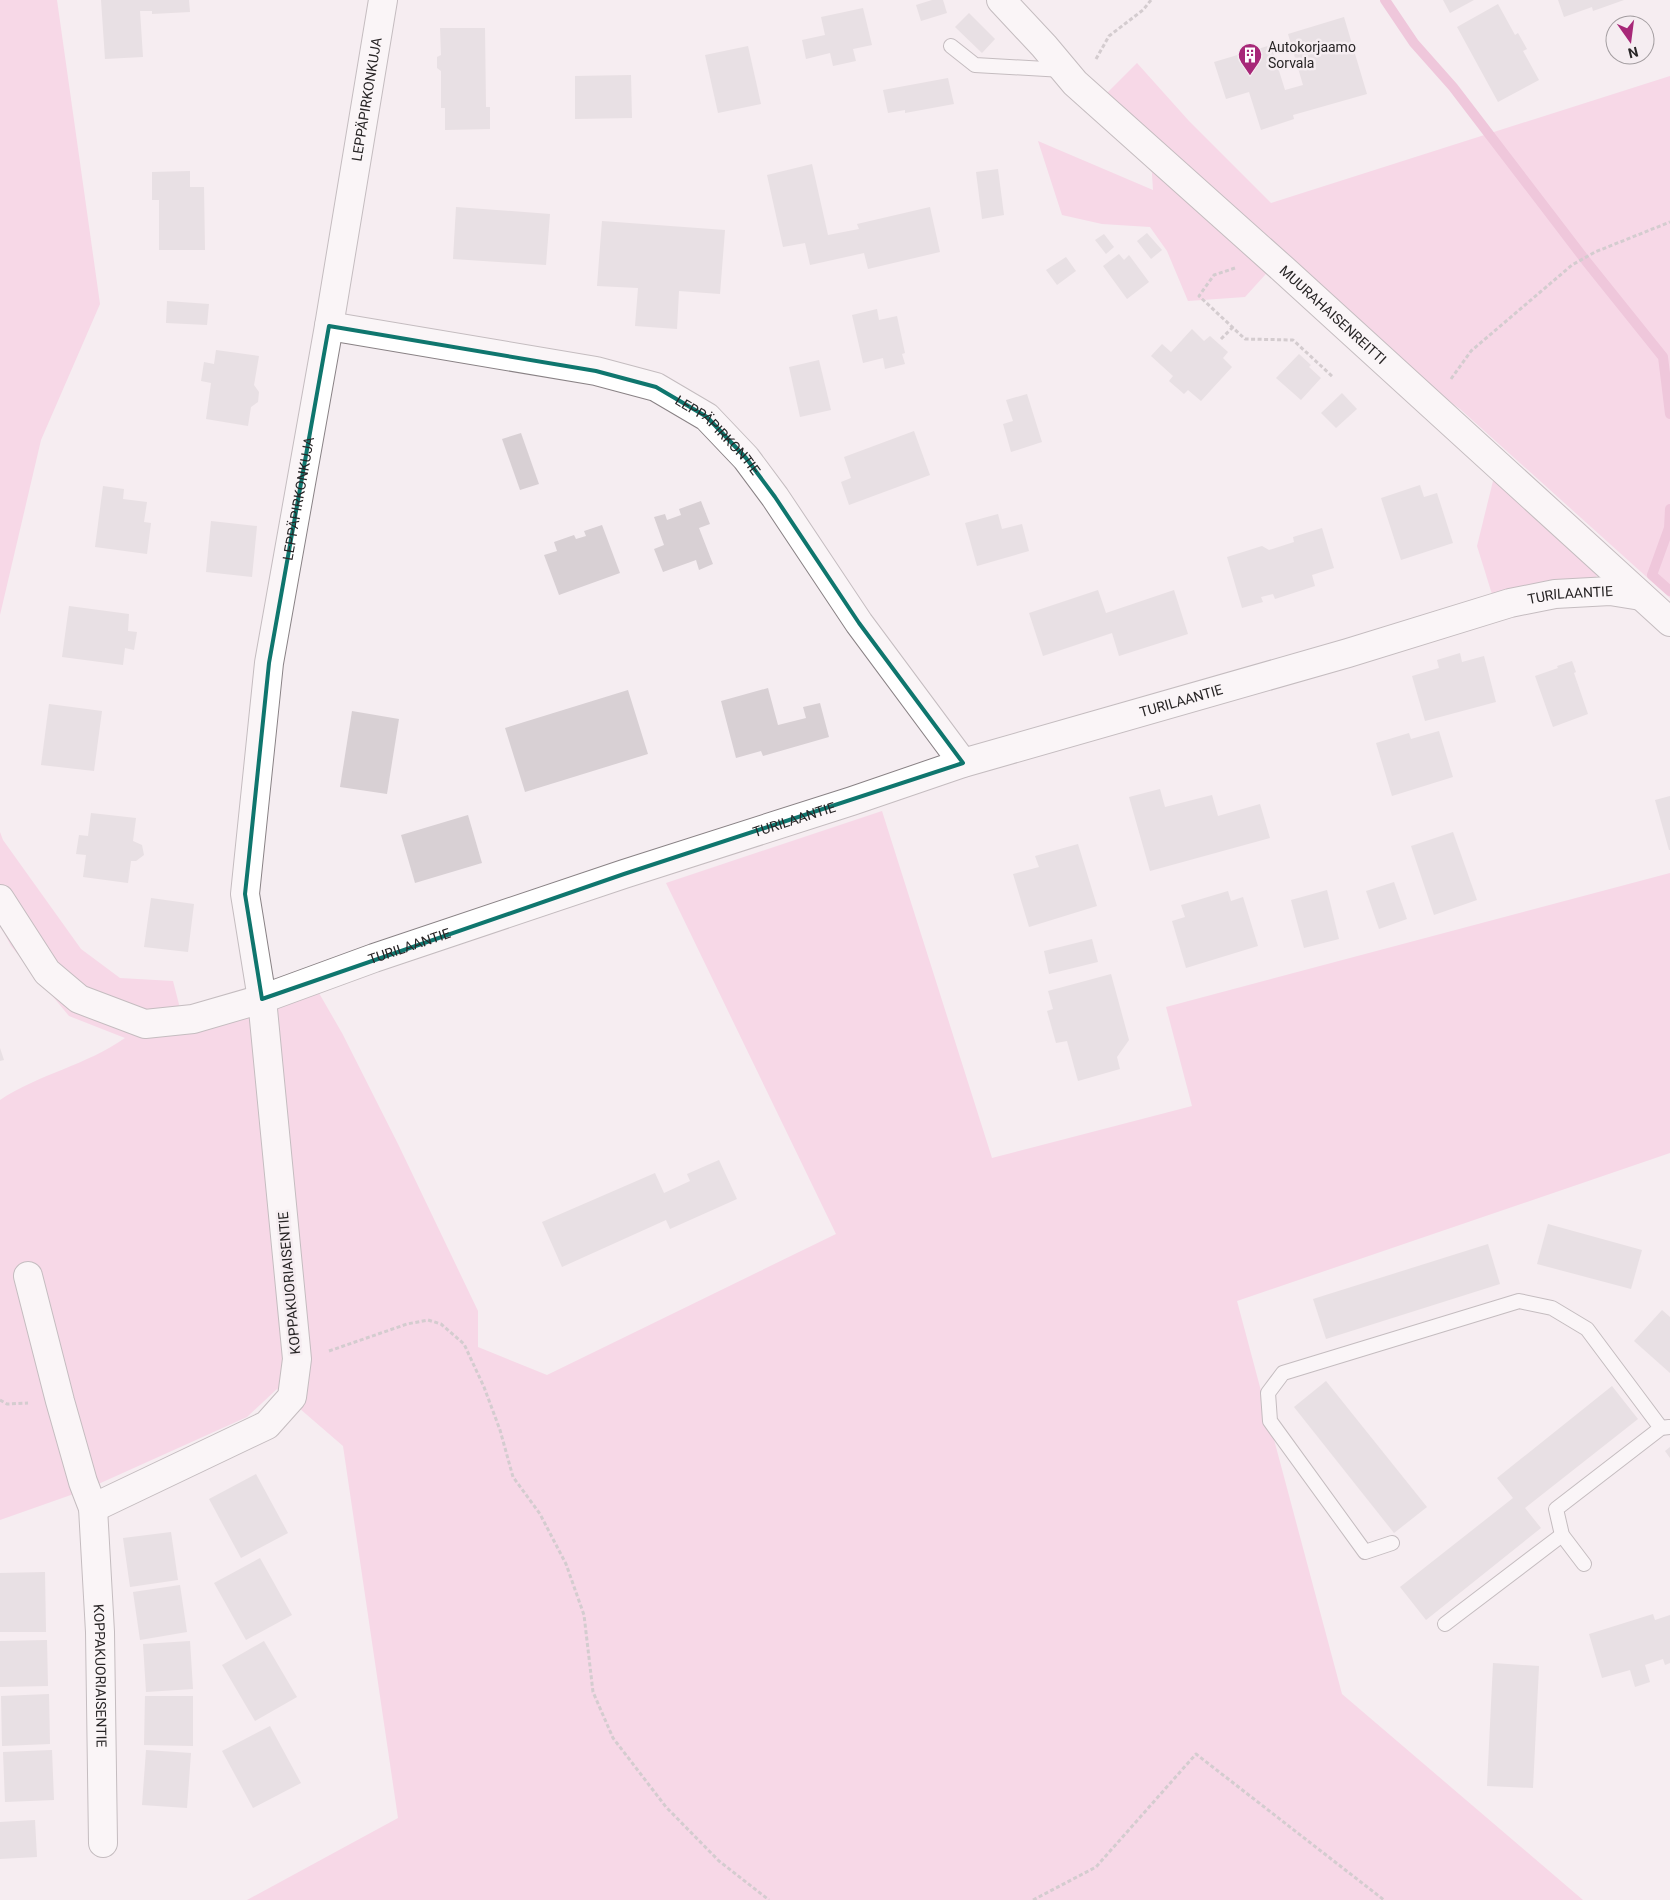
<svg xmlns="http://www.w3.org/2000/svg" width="1670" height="1900" font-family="Roboto,sans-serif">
	<rect width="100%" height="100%" fill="#f5edf1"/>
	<!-- green -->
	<g fill="#f8bfdc">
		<polygon points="0,0 57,0 100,304 41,440 0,615"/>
		<polygon points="1137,63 1189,121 1271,203 1670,76 1670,598 1460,409 1443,397 1284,254 1245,297 1188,301 1167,251 1150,227 1102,224 1062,215 1038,141 1153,190 1150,143 1104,96"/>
		<polygon points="1494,477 1599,572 1586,593 1496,607 1477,546"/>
		<path d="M882,811L992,1158L1192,1106L1166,1007L1670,873V1153L1237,1301L1342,1694L1583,1900H247L398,1818L343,1446L277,1389L247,1417L85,1490L0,1520V1100C39,1074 87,1065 125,1038L69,1016L11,946L0,925V832L3,840L81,949L120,978L173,981L183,1020L312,981L342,1033L398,1144L478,1311V1347L547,1375L836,1234L666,883Z"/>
	</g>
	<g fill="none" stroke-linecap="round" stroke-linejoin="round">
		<!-- stream -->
		<g stroke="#e699c1" stroke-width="10">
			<polyline points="1385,0 1414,43 1453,87 1586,261 1663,357 1670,414"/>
			<polyline points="1670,509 1669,528 1652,575 1670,591"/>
		</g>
	</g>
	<!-- building -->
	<g fill="#d8d0d4">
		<polygon points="101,0 189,0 190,12 152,14 152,11 140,11 143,57 105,59"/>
		<polygon points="932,0 943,0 947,13 921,21 916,5"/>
		<polygon points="1443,0 1474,0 1450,13"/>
		<polygon points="1558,0 1624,0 1593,11 1592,7 1564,17"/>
		<polygon points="1498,4 1515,35 1518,33 1527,49 1523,51 1539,80 1498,102 1457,27"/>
		<polygon points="863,8 872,45 853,49 856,61 833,66 830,53 806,59 802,40 825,35 821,17"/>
		<polygon points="969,13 995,39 982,53 955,27"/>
		<polygon points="1344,17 1367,94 1293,115 1294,119 1261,130 1249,92 1226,99 1214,62 1271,45 1285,90 1303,85 1288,34"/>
		<polygon points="440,28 485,28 486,107 490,107 490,129 445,130 445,108 441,108 441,71 437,68 437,57 441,55"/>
		<polygon points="748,46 761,104 718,113 705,55"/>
		<polygon points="631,75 632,118 575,119 575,76"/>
		<polygon points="948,78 954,104 905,113 905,110 888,113 883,90"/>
		<polygon points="812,164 828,235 859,229 857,224 930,207 940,252 868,269 864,253 810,265 805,243 783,247 767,175"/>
		<polygon points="998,169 1004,215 982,219 976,172"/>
		<polygon points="190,171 190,187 204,187 205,250 159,250 159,200 152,200 152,172"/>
		<polygon points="456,207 550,214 546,265 453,259"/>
		<polygon points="602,221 725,230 720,294 679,291 677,329 635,326 638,288 597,286"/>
		<polygon points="1147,233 1162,250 1151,259 1137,241"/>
		<polygon points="1104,234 1114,247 1106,254 1095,240"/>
		<polygon points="1119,254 1124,260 1129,255 1149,282 1127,299 1103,266"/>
		<polygon points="1066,257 1076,271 1057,285 1046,270"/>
		<polygon points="167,301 209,304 207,325 166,323"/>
		<polygon points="877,309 879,320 897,316 905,353 902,354 905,364 885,369 883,358 863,363 852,315"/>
		<polygon points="1192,329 1204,341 1210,336 1228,352 1223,358 1232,367 1201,401 1188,390 1184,394 1169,381 1173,376 1151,356 1162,344 1171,352"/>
		<polygon points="216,350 259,356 254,385 259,392 258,402 251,407 248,426 206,419 211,383 201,381 204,362 214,364"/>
		<polygon points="1299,354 1311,365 1309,367 1321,378 1301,400 1276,378"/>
		<polygon points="819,360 831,410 800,417 789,367"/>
		<polygon points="1342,393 1357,409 1336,428 1321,413"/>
		<polygon points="1027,394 1042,442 1011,452 1003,424 1013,421 1006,400"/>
		<polygon points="914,431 930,475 849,505 841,482 851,478 844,457"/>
		<polygon points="521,433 539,484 520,490 502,439"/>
		<polygon points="1420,485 1424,497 1437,493 1453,543 1401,560 1381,498"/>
		<polygon points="103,486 124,489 123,499 147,502 144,522 151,523 147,554 95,547"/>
		<polygon points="701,501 710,524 699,528 713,564 699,570 696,560 663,572 654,549 664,545 654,517 665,514 667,520 681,515 679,509"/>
		<polygon points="998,514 1002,529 1022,524 1029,551 977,566 965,523"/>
		<polygon points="211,521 257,526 252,577 206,572"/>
		<polygon points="602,525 620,573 559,595 544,555 557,551 554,542 574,535 576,539 586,536 584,531"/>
		<polygon points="1322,528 1334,568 1312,575 1315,586 1275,599 1273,594 1261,597 1263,602 1242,608 1227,557 1262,546 1269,550 1294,542 1293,537"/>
		<polygon points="1098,590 1106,613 1174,590 1188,634 1119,656 1112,633 1043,656 1029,613"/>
		<polygon points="69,606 129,614 128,631 137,632 134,650 125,648 123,665 62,657"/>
		<polygon points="1460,653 1462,662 1484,656 1496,702 1425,721 1412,676 1439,668 1437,660"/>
		<polygon points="1572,661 1576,672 1574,673 1588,714 1553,727 1535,676 1558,668 1557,666"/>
		<polygon points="768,688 778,725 806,718 803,707 820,703 829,737 763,756 761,751 736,758 721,701"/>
		<polygon points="628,690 648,754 525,792 505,728"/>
		<polygon points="49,704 102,711 94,771 41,765"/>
		<polygon points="352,711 399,719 387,794 340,787"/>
		<polygon points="1439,731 1453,777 1392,796 1376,743 1409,733 1411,739"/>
		<polygon points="1160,789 1165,807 1212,795 1218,816 1260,804 1270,838 1150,871 1129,797"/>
		<polygon points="1670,796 1670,850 1669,850 1655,800"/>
		<polygon points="91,813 136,818 133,841 142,845 144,855 136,861 131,861 128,883 83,877 86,855 76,854 79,835 88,836"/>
		<polygon points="468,815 482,863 415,883 401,835"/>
		<polygon points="1453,832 1477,900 1434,915 1411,846"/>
		<polygon points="1078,844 1097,906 1029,927 1013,874 1039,867 1035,856"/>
		<polygon points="1394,882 1407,919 1379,929 1366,891"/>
		<polygon points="1327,890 1339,939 1304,948 1291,900"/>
		<polygon points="1228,891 1231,901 1243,897 1258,946 1186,968 1172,921 1185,917 1181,905"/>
		<polygon points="151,898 194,904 188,952 144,947"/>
		<polygon points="1092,939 1098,962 1049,974 1044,951"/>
		<polygon points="1111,974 1129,1040 1117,1057 1120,1069 1078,1081 1067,1041 1056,1043 1047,1011 1053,1009 1048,991"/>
		<polygon points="0,1048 4,1060 0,1061"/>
		<polygon points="719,1160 737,1199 670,1229 666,1220 562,1267 542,1222 655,1173 664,1193 690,1181 687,1174"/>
		<polygon points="1548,1224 1642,1250 1631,1289 1537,1264"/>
		<polygon points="1488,1244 1500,1284 1326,1339 1313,1299"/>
		<polygon points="1662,1310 1670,1317 1670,1373 1634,1341"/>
		<polygon points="1326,1381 1427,1507 1394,1533 1294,1407"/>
		<polygon points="1612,1386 1638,1419 1525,1508 1541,1528 1426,1620 1400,1587 1513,1498 1497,1478"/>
		<polygon points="1670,1447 1670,1458 1665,1451"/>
		<polygon points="256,1474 288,1533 241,1558 209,1499"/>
		<polygon points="171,1532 178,1580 130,1587 123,1538"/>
		<polygon points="260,1558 292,1615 246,1640 214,1583"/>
		<polygon points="45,1572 46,1632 0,1632 0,1573"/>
		<polygon points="180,1585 187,1632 140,1640 133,1592"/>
		<polygon points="1653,1614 1655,1620 1670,1615 1670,1663 1665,1665 1663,1659 1645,1665 1650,1682 1635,1687 1630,1670 1602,1678 1589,1634"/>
		<polygon points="47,1640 48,1686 0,1687 0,1641"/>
		<polygon points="190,1641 193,1689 146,1692 143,1644"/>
		<polygon points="264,1641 297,1697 255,1721 222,1665"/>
		<polygon points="1493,1663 1539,1666 1533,1788 1487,1786"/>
		<polygon points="49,1694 50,1744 2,1746 1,1696"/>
		<polygon points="145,1696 193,1696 193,1746 144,1745"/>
		<polygon points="270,1726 301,1783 253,1808 222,1751"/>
		<polygon points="52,1750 54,1800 5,1802 3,1752"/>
		<polygon points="146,1750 191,1753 187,1808 142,1805"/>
		<polygon points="35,1820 37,1857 0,1859 0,1822"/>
	</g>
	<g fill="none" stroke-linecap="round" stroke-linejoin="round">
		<!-- lane casing -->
		<g stroke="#898285" stroke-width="16">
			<g id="lane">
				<polyline points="951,46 975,65 1063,70"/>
				<polyline points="1392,1543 1365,1552 1270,1421 1268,1393 1283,1373 1519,1301 1552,1308 1587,1329 1661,1428"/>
				<polyline points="1584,1564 1562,1535 1556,1509 1661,1428 1669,1427"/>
				<polyline points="1445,1624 1562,1535"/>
			</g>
		</g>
		<!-- street casing -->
		<g stroke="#898285" stroke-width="30">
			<g id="street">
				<path id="s1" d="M1001,0L1044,46L1075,83L1284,270L1670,622"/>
				<path id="s2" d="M329,326L596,371L656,387L707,417L746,458L775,497L859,623L963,763"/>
				<path id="s3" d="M0,899L47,972L79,999L145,1024L193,1019L262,999L374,958L624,874L852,801L963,763L1348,653L1510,603L1555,594L1610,591L1641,596"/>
				<path id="s4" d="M28,1276L60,1401L83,1482L93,1508L100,1632L103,1843"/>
				<path id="s5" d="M93,1508L267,1425L292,1397L297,1359L262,999L245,894L269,663L329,326L383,0"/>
			</g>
		</g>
		<!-- path -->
		<g stroke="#aaa4a7" stroke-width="3" stroke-dasharray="4 2.5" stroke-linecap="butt">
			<polyline points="1096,59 1109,36 1143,10 1151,0"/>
			<polyline points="1235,268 1214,275 1199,296 1245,339 1293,340 1333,377"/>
			<polyline points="1221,339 1233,327"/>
			<polyline points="1451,379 1471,351 1572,265 1595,252 1670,222"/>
			<polyline points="329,1351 407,1324 428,1320 441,1324 464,1344 484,1387 500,1430 513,1477 540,1514 566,1564 584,1615 593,1692 613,1738 666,1807 719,1861 769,1900"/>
			<polyline points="0,1400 7,1404 28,1403"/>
			<polyline points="1033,1900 1096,1867 1196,1754 1384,1900"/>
		</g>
		<!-- lane -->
		<use href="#lane" stroke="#fff" stroke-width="14"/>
		<!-- street -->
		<use href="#street" stroke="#fff" stroke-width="28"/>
	</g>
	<!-- marked area -->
	<path d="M0 0H1670V1900H0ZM329,326L596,371L656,387L707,417L746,458L775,497L859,623L963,763L624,874L262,999L245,894L249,857L269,663Z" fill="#f5edf1" fill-opacity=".55" fill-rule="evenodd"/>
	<path fill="none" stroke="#0f766e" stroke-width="4" stroke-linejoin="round" d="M329,326L596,371L656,387L707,417L746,458L775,497L859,623L963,763L624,874L262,999L245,894L249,857L269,663Z"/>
	<!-- icons -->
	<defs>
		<g id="building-pin" transform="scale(1.25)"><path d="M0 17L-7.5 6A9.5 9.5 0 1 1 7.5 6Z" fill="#a72878" stroke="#f5edf1"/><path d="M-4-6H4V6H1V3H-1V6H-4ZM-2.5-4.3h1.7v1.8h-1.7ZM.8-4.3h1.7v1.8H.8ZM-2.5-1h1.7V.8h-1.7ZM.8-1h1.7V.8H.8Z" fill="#fff"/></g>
	</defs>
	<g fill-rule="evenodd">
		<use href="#building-pin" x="1250" y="55"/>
	</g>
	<g text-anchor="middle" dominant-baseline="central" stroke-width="5" stroke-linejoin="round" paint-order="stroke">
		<!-- poi labels -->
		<g font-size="14" fill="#282526" stroke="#f5edf1" text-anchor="start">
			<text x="1268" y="47">Autokorjaamo<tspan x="1268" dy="16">Sorvala</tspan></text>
		</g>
		<!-- street labels -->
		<g font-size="14" fill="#282526" stroke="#f5edf1">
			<text stroke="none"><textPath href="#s5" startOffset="1541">LEPPÄPIRKONKUJA</textPath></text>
			<text stroke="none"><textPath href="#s1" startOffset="458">MUURAHAISENREITTI</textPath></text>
			<text stroke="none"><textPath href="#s2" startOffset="412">LEPPÄPIRKONTIE</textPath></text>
			<text stroke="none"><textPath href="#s5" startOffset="1136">LEPPÄPIRKONKUJA</textPath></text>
			<text stroke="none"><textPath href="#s3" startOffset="1690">TURILAANTIE</textPath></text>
			<text stroke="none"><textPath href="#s3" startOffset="1286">TURILAANTIE</textPath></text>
			<text stroke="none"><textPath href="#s3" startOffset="881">TURILAANTIE</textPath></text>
			<text stroke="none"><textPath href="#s3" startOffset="476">TURILAANTIE</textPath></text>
			<text transform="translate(289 1283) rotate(-95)">KOPPAKUORIAISENTIE</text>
			<text stroke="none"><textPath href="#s4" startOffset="409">KOPPAKUORIAISENTIE</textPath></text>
		</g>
	</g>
	<!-- north arrow -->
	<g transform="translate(1630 40) rotate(166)"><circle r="24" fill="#f5edf1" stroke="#a39da0"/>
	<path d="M0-4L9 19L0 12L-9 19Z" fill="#a72878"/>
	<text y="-8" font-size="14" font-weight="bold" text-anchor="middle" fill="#282526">N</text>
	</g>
</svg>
